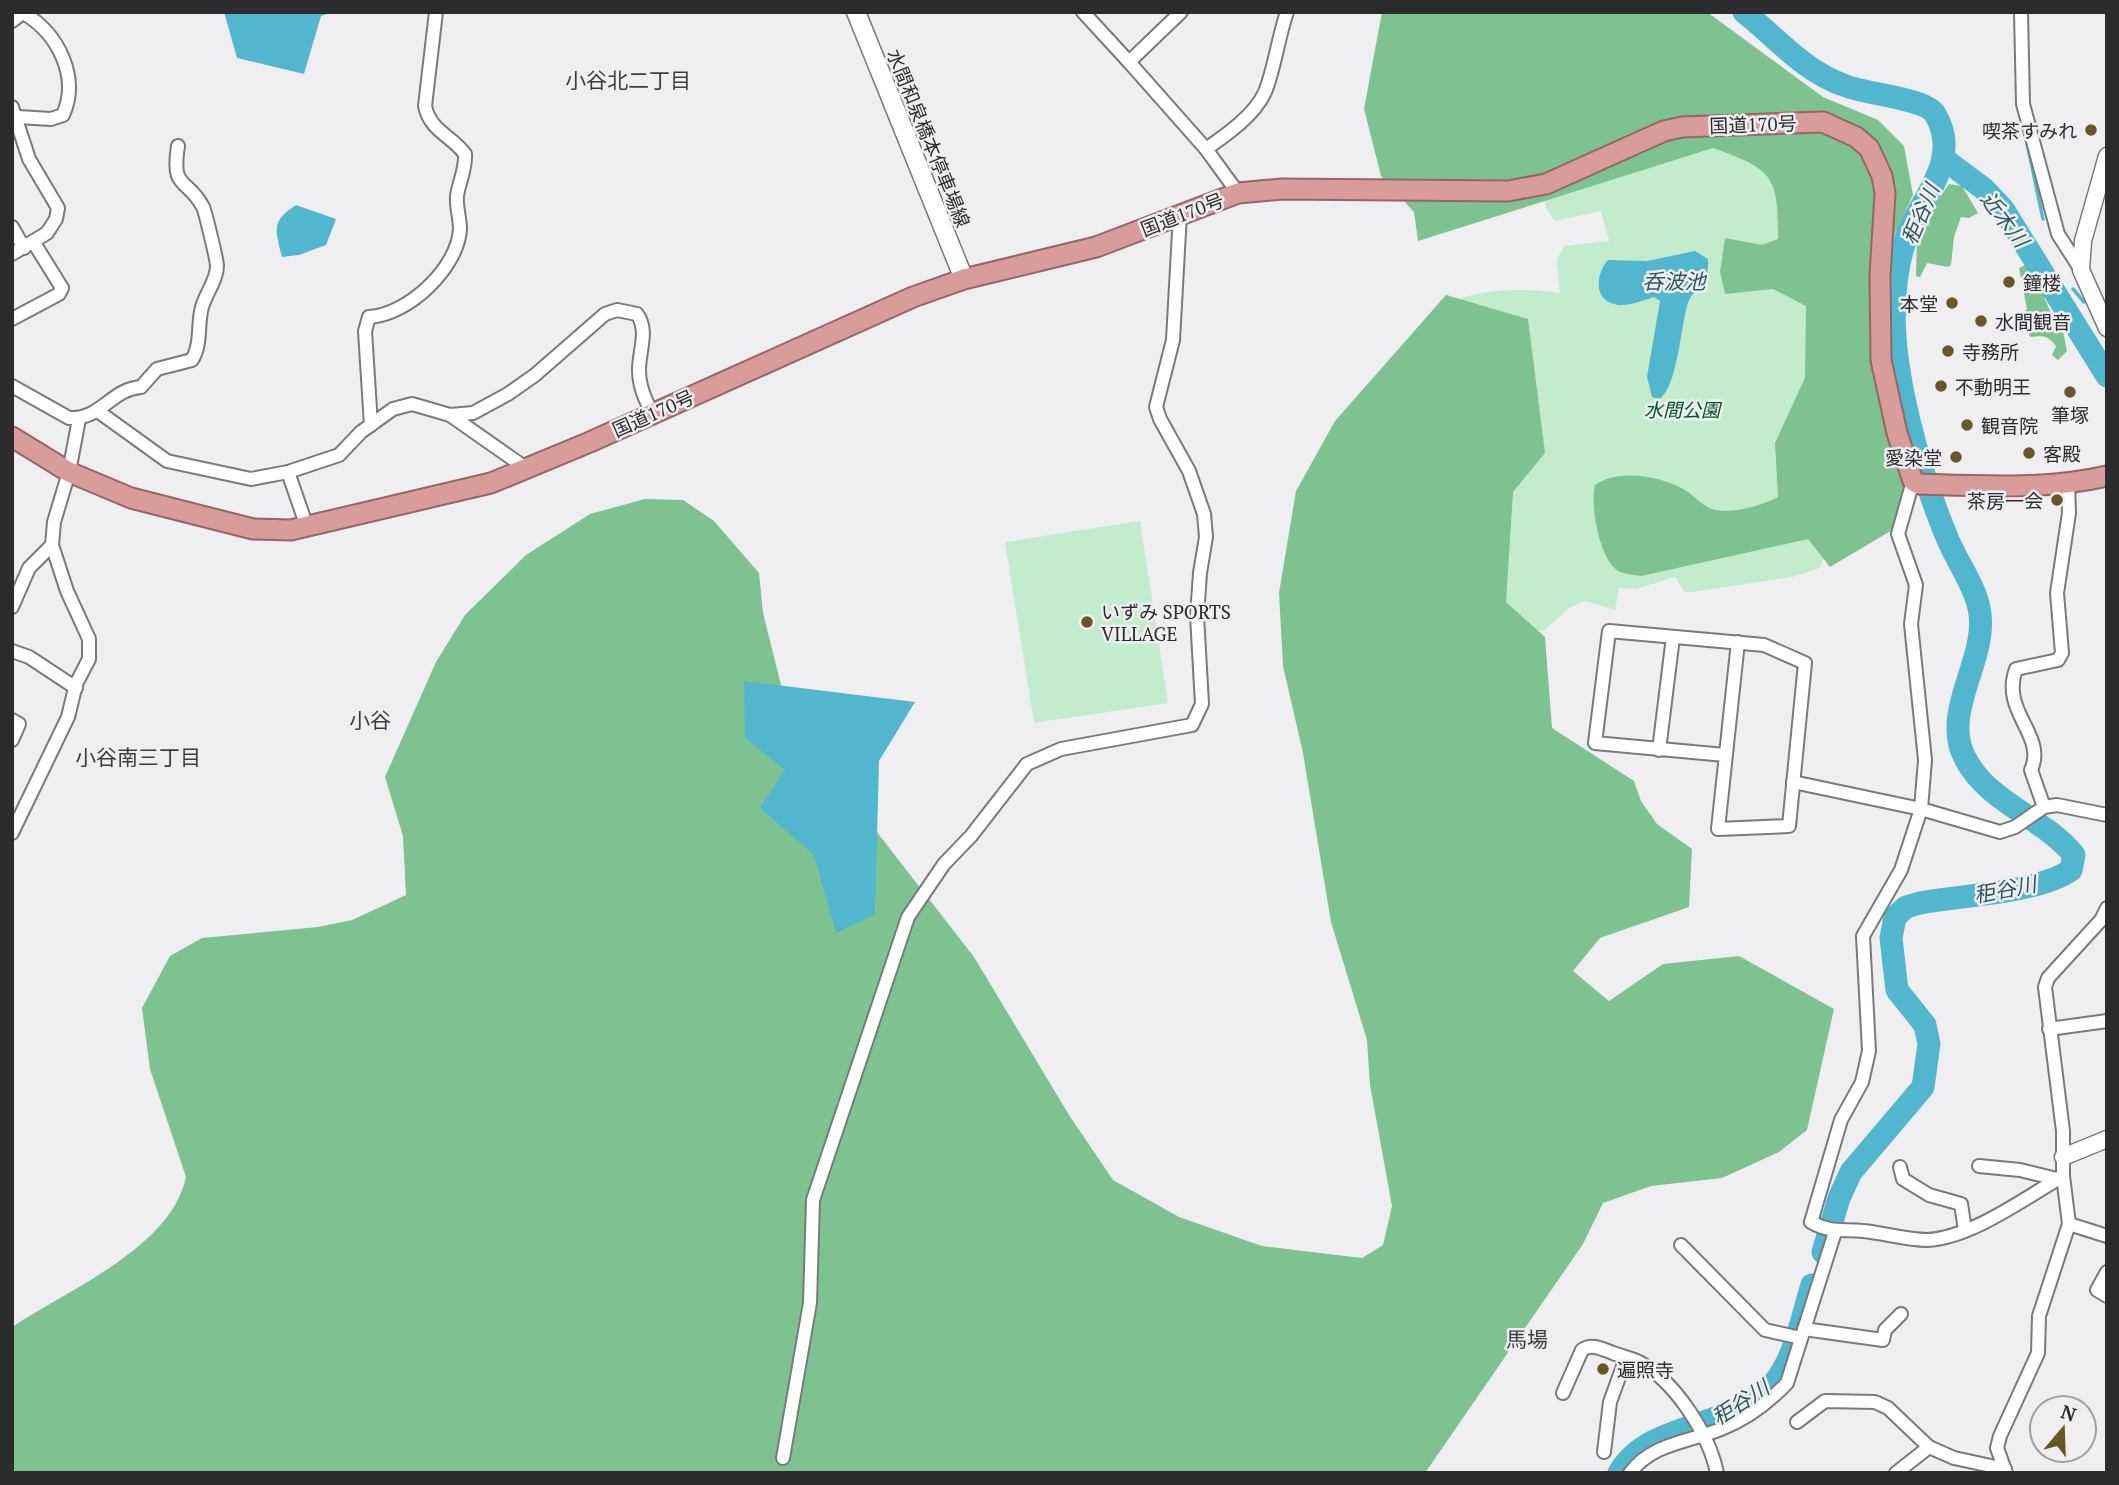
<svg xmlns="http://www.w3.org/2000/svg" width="2119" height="1485" font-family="'PT Serif','Noto Sans JP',serif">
	<rect width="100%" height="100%" fill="#efeff2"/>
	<!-- green -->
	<g fill="#c3eccd">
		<path d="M1804,131L1828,541L1820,568L1792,577L1693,592H1685L1675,577L1636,589L1619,588L1615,610L1585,601L1569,608L1545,630L1523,632L1371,397L1451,302C1484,288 1525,288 1560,293L1557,260L1564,246L1609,241L1601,211L1555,221L1546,208L1544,197L1609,167Z"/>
		<polygon points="1140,521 1168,703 1034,723 1005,542"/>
	</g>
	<!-- forest -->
	<g fill="#7ec291">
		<path d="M1382,12H1707L1823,97L1878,120L1904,146L1913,195L1892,241L1885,420L1900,475L1908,488L1894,529L1830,567L1808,539L1641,576C1634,575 1624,574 1618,571C1599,558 1590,506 1595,485C1618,469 1659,475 1683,489C1693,494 1704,508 1715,510C1735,513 1761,506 1778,497L1775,443L1805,378L1806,306L1773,289L1725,294L1720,272L1725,238L1762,245L1778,239C1779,174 1771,169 1713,148L1418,241L1414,212L1381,176L1364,109Z"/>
		<polygon points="1949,184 1962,186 1978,213 1969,218 1961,217 1954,237 1951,265 1948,267 1927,263 1920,277 1916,276 1917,231"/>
		<path d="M2025,265L2033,271L2051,313L2063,331L2067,351L2058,360L2052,355L2056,346C2049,336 2043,335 2031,337L2017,320L2027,309L2019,268Z"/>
		<path d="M1446,295L1528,319L1545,453L1513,492L1506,602L1545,637L1552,728L1634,781L1641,801L1657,824L1692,849L1689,907L1600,938L1573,971L1609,1001L1663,964L1739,956L1834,1009L1807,1130L1779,1152L1722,1178L1651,1186L1603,1203L1583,1244L1425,1473H12V1327C67,1290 171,1248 186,1177L150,1069L142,1008L170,956L202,938L318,927L352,920L406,895L403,836L385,777L436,662L465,615L526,555L590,514L645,499L683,500L714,521L759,573L763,613L783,693L845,791L974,957L1069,1115L1113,1180L1179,1217L1262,1246L1362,1258L1383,1245L1392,1206L1370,1085L1367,1040L1331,922L1303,753L1283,666L1279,593L1296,491L1335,421Z"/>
	</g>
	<!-- water -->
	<g fill="#52b7ce">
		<polygon points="224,12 332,12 321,16 304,74 237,58"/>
		<path d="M296,205L336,219L326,245L299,255L282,257C275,229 271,221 296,205Z"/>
		<path d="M1695,251L1708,259C1710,286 1693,285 1687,306C1681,326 1677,389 1659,399L1652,397L1647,377L1660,301L1654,297C1644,300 1630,306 1619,305C1593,302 1595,275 1608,260L1647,261Z"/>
		<polygon points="744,681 915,702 879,761 875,914 836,933 814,855 760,808 785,770 745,738"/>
	</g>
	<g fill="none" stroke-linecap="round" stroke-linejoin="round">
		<!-- stream -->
		<g stroke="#52b7ce" stroke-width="3.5">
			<polyline points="2024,129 2043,219"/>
			<polyline points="2073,289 2084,302"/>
		</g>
		<!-- river -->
		<g stroke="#52b7ce" stroke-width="23">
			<path d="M1744,12C1778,39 1803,71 1846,86C1865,94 1925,98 1935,114C1960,155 1928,191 1911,226C1901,248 1896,274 1895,298C1889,366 1920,472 1946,535C1955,559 1974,583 1979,608C1990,657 1940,711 1965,758C1988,803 2043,817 2074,855L2071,870C2038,893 1962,895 1920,903L1906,907L1895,917L1891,938L1897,990L1925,1025L1929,1044L1923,1087L1851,1172L1839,1198L1823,1252"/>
			<polyline points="1944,159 1984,189 2003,209 2107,376"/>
			<path d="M1619,1473C1649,1420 1731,1431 1773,1384C1795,1359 1802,1316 1812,1285"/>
		</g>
		<!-- minor casing -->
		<g stroke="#7a7a7d" stroke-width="16">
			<g id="minor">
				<polyline points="1083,12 1129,62 1181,12"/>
				<polyline points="2021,12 2023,104 2058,234 2081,270"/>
				<polyline points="12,21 24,12"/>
				<polyline points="1129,62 1206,149 1238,193"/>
				<polyline points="12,107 29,159 58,208 56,219 47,233 12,254"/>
				<path d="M18,117L51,119L63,115C80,77 58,34 25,14"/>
				<path d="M1206,149C1226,135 1254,116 1265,92C1275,67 1278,38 1287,12"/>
				<polyline points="12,227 24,248"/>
				<polyline points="12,319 59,294 62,288 34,243"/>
				<path d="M12,386L69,418C101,420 111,389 141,387L157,369L192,360C202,343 197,325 202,307C206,293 217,280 217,266C217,260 205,211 203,207C187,177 171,191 178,146"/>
				<path d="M99,412L167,461L251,479L288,472L339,455L361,432L393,409L412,404L450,415L473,413L508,394L535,375L605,314L617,310L637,314C649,331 639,350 639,370C639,386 645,399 652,413"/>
				<polyline points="450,415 527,469"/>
				<path d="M371,425L365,331L369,317C408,315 458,268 460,229C460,218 456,207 457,196C459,182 466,169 465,154C451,135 430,131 425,106L436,12"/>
				<polyline points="288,472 307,527"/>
				<path d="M1913,481L1898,534L1916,585L1911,624L1925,760L1921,809L1901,870L1863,936L1869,1051L1862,1082L1841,1120L1811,1222C1830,1233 1843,1229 1863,1231C1884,1233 1906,1240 1927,1240C1971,1238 2025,1198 2063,1176"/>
				<polyline points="12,607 29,568 52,545"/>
				<polyline points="12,651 29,657 76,688"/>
				<polyline points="12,720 19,724 12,740"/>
				<polyline points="1659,750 1673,637"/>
				<polyline points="1725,755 1595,743 1609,631 1764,645 1805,663 1789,826 1718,829 1738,642"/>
				<polyline points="1793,782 1921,809 2000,832 2015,827 2044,807 2057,805 2107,815"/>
				<path d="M2044,807L2031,770C2047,735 2000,712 2016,669L2058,660L2062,653L2057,593L2069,513L2068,482"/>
				<polyline points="12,833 68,717 76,684 89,659 89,639 67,591 52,545 54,522 69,472 79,419"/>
				<polyline points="2049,1029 2107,1021"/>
				<polyline points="1979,1166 2020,1170 2057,1179"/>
				<polyline points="1900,1167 1903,1179 1929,1195 1961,1204 1965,1230"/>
				<polyline points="2069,1224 2107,1236"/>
				<polyline points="1681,1245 1765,1330 1801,1338"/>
				<polyline points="2107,1272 2097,1290 2107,1296"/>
				<polyline points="1804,1329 1883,1340 1885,1330 1901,1314"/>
				<path d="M1563,1393L1582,1350C1592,1343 1602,1349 1613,1353C1621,1356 1631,1358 1639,1362C1675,1381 1709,1434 1717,1473"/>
				<polyline points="1797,1422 1825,1401 1875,1402 1888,1408 1929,1447 1954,1458 2005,1469"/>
				<polyline points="1604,1452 1610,1402 1626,1358"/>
				<polyline points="783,1458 810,1303 813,1200 908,917 944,864 971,836 1027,764 1061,749 1192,725 1202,704 1197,616 1200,573 1206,537 1204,514 1189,471 1160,419 1156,407 1173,340 1180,214"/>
				<path d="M1630,1473C1652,1443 1689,1442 1721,1429C1747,1419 1768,1403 1787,1383L1835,1232"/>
				<polyline points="1896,1473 1929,1447"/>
				<polyline points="2006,1473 1997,1448 2000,1436 2038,1353 2039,1316 2069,1224 2063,1176 2063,1131 2045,987 2048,978 2101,920 2107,908"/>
			</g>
		</g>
		<!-- tertiary casing -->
		<g stroke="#7a7a7d" stroke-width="19">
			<g id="tertiary">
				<polyline points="2107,156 2083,241 2081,270 2107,328"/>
				<polyline points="2063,1157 2107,1139"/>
			</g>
		</g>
		<!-- secondary casing -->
		<g stroke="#7a7a7d" stroke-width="21">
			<polyline id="secondary" points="856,12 964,279"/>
		</g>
		<!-- trunk casing -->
		<g stroke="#966565" stroke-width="23">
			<path id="trunk" d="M12,437L69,472L131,498L253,529L291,530L491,483L590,442L913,297L964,279L1096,247L1238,193L1282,189L1508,191L1546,184L1664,131L1682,127L1823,122L1856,137L1869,148L1882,176L1885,193L1880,276L1881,360L1897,433L1913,481L1919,484C1980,486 2047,490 2107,476"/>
		</g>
		<!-- minor -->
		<use href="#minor" stroke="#fff" stroke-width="12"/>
		<!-- tertiary -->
		<use href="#tertiary" stroke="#fff" stroke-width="16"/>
		<!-- secondary -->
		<use href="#secondary" stroke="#fff" stroke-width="18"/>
		<!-- trunk -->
		<use href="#trunk" stroke="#d89c9b" stroke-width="19"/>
	</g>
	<!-- markers -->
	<g fill="#6a5624" stroke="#efeff2" stroke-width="2.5">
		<circle cx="2091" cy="130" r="7"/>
		<circle cx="2009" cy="282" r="7"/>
		<circle cx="1952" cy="303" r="7"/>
		<circle cx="1981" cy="321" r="7"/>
		<circle cx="1948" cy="351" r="7"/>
		<circle cx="1941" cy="386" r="7"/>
		<circle cx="2070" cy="392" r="7"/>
		<circle cx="1967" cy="425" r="7"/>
		<circle cx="2029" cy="453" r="7"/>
		<circle cx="1956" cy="457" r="7"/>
		<circle cx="2057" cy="500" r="7"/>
		<circle cx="1087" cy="622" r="7"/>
		<circle cx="1603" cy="1369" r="7"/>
	</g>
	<g text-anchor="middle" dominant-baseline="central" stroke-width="5" stroke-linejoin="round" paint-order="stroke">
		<!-- street labels -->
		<g font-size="19" fill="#2c2c2e" stroke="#efeff2">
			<text transform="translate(1753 124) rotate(-2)">国道170号</text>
			<text transform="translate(929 138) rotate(68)">水間和泉橋本停車場線</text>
			<text transform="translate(1182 214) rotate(-21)">国道170号</text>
			<text transform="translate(653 413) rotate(-24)">国道170号</text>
		</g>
		<!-- poi labels -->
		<g font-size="19" fill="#2c2c2e" stroke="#efeff2" text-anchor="start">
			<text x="2077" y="130" text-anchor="end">喫茶すみれ</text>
			<text x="2023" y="282">鐘楼</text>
			<text x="1938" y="303" text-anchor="end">本堂</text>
			<text x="1995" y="321">水間観音</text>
			<text x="1962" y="351">寺務所</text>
			<text x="1955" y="386">不動明王</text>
			<text x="2070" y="414" text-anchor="middle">筆塚</text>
			<text x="1981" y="425">観音院</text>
			<text x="2043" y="453">客殿</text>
			<text x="1942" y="457" text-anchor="end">愛染堂</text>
			<text x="2043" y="500" text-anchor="end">茶房一会</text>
			<text x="1101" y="611">いずみ SPORTS<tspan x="1101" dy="22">VILLAGE</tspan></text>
			<text x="1617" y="1369">遍照寺</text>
		</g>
		<!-- park labels -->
		<g font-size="19" font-style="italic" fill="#005528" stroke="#efeff2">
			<text x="1682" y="409">水間公園</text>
		</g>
		<!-- neighbourhood labels -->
		<g font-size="21" fill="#3d3d40" stroke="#efeff2">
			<text x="628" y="80">小谷北二丁目</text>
			<text x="370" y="720">小谷</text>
			<text x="138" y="757">小谷南三丁目</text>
			<text x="1527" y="1339">馬場</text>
		</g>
		<!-- water labels -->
		<g font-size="21" font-style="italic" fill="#2b5761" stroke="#efeff2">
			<text transform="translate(1920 214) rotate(-67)">秬谷川</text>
			<text transform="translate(2005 219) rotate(53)">近木川</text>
			<text x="1674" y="281">呑波池</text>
			<text transform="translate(2005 889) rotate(-11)">秬谷川</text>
			<text transform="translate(1740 1402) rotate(-33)">秬谷川</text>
		</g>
	</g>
	<!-- border -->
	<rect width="2119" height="1485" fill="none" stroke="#2c2c2e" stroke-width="28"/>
	<!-- north arrow -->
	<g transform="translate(2063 1429) rotate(19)"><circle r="33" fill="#efeff2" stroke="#a1a1a4" stroke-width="2"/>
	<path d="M0-5L12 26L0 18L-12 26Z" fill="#6a5624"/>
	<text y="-10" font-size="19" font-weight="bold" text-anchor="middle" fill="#2c2c2e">N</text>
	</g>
</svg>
